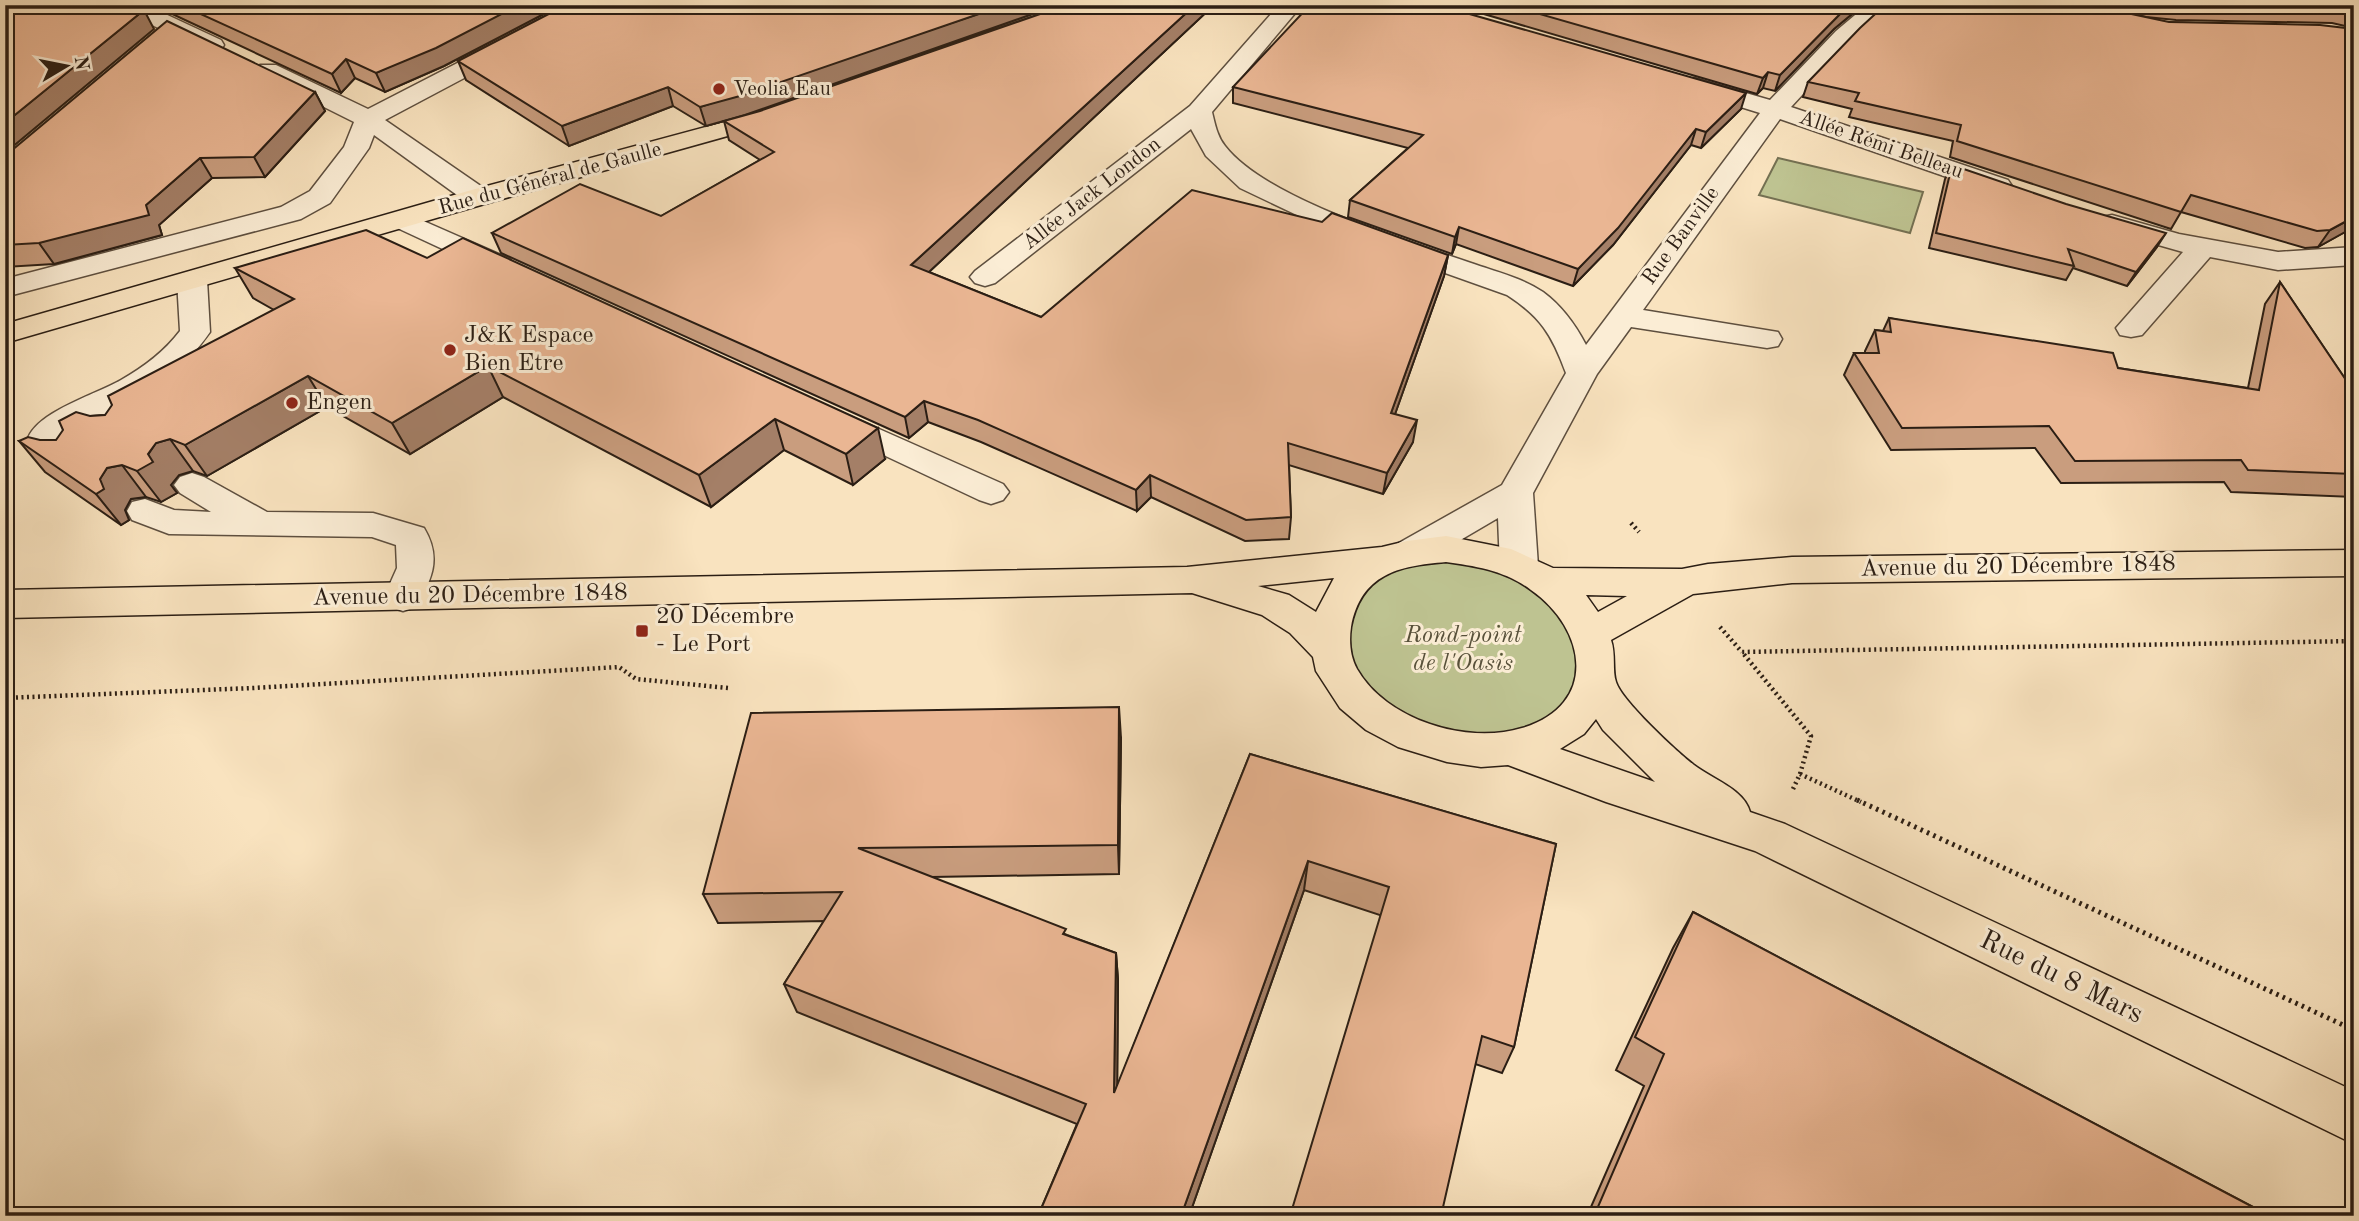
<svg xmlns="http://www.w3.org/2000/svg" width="2359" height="1221" font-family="'Old Standard TT',serif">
	<rect width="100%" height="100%" fill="#f9e3bf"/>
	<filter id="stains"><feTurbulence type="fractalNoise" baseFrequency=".00286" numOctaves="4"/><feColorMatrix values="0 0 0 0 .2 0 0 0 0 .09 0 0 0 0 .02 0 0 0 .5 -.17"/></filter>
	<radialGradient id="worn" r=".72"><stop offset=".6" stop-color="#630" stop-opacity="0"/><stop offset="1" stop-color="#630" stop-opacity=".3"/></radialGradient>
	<!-- green -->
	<g fill="#bec391" stroke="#747052" stroke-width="2">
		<polygon points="1778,158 1923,192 1910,233 1759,195"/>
		<polygon points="1410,553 1546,581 1595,684 1511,749 1366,709 1330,620"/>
	</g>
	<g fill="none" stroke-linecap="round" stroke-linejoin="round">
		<!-- minor casing -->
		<g stroke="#5e4f3f" stroke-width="3">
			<g id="minor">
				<polygon points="117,5 146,5 221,40 224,45 221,50 205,50 120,10"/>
				<polygon points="570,5 603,5 600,10 579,17 385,120 488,191 492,197 488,203 478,205 468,203 374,135 369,148 330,203 301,219 5,297 5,279 281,207 310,191 344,147 354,122 260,75 256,70 260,65 276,65 368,109"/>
				<path d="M1279,5H1302L1212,112C1215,124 1217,136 1225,146C1267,200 1408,241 1474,264C1497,272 1522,278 1543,292C1562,306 1575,324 1586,345L1760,113L1686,90L1682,85L1686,80L1694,78L1770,100L1836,31L1867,5H1892L1852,41L1791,107L2008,180L2012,186L2008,192L1999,194L1990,192L1780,119L1643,310L1778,332L1782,339L1778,346L1767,348L1631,327L1597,374L1533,493L1538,566L1532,575L1519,579L1506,575L1500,566L1498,518L1423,562L1410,566L1397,562L1392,553L1397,544L1502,485L1566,373C1552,335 1541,317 1507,295L1341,236L1240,188L1206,156L1191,129L995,283L985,286L975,283L970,277L975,271L1190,106Z"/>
				<polygon points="403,212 510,259 514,265 510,271 500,274 490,271 393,226 389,220 393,214"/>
				<polygon points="2112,215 2179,234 2278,252 2354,247 2354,265 2278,270 2210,257 2142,335 2131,337 2120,335 2116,328 2183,252 2102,229 2098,223 2102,217"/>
				<path d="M192,271L202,274L207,280L210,332C183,371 147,394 105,415C91,422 74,428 62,438L81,452L86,460L81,468C60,474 39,459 27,441C35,412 95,395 121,380C144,367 164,352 180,331L177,280L182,274Z"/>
				<polygon points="834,409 1003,484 1009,492 1003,500 991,504 979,500 822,426 817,419 822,412"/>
				<path d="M192,473L204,477L267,512L373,513L424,528C442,558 432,579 416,607L403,611L390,607L384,597L397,568L396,545L372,537L169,534L132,520L127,511L132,502L145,499L174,510L211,512L180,493L174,485L180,477Z"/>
			</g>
		</g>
		<!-- major casing -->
		<g stroke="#2b1e14" stroke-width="3">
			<g id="major">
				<polygon points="776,108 785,110 788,115 785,120 488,203 5,343 5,324 468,191"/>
				<path d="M1446,536L1511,549L1553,568L1682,569L1708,564L1792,557L2354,550V576L1792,583L1693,594L1611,640C1616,654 1612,671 1616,682C1622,701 1676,751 1694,765C1712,779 1744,789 1750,812L1785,824L2354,1091V1144L1755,851L1606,802L1508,765L1481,767L1447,762L1398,747L1366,730L1340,708L1316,671L1313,657L1290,633L1262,615L1192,593L5,618V590L1187,567L1382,547L1407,541ZM1446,562C1476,566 1506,571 1531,590C1587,629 1599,705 1522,728C1467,745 1386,720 1357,669C1350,656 1349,641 1351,627C1361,574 1398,566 1446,562ZM1334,578L1316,612L1289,595L1258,586ZM1586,595L1627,596L1598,612ZM1596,719L1603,730L1655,782L1560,749L1584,734Z"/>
			</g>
		</g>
		<!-- path-far1 -->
		<g stroke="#2b1e14" stroke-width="4.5" stroke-dasharray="2 3.5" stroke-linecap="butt">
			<polyline points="1631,523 1639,532"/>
			<polyline points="1720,627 1742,652"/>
			<polyline points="5,698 253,688 619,667 636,679 728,688"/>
			<polyline points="1800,774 1811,736 1742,652 2354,641"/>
			<polyline points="1793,789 1800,774 1861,802"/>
		</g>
		<!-- path -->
		<polyline stroke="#2b1e14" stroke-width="5" stroke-dasharray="2.5 4.5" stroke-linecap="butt" points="1857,800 2354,1030"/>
		<!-- minor -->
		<use href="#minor" fill="#fbedd5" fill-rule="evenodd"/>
		<!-- major -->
		<use href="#major" fill="#f9e3bf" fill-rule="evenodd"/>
	</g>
	<!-- wall -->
	<g fill="#c99d7e" stroke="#2b1e14" stroke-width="2">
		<polygon points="153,5 561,5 444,66 385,92 355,78 341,93"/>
		<polygon points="566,5 1058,5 750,114 1066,5 1214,5 929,272 1041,317 1448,255 1444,276 1395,414 1413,442 1383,494 1289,465 1291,517 1289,539 1245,541 1151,497 1137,511 981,442 928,422 909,438 501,253 492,233 661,216 760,160 729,140 724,121 706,126 673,106 569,146 466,80 458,61"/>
		<polygon points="1453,5 1863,5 1834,29 1775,91 1763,88 1757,94"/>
		<polygon points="2095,5 2354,5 2354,28 2332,23 2176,20 2146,17"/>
		<polygon points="2169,22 2354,29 2354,227 2318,247 2305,248 2181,212 2171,229 1950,157 1953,141 1849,117 1852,109 1803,97 1808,82"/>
		<polygon points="1233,87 1741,109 1701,148 1691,145 1613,245 1573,286 1456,244 1452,254 1348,217 1350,200 1408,148 1233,103"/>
		<polygon points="315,92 325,111 265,177 212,178 159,225 162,235 54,264 5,267 5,156"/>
		<polygon points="1952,165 2157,247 2127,286 2073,268 2066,280 1929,248 1945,179"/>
		<polygon points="427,258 885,459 853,485 784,450 711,507 503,397 410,454 327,407 207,476 193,471 179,475 171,485 177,493 161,502 146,497 131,499 125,510 129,520 121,525 45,472 19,441 56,440 90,416 105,415 274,310 253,298 235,268"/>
		<polygon points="2280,282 2354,392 2354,497 2231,492 2224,482 2061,483 2035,448 1891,450 1844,375 1854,353 1865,353 1865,351 1875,330 1883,331 1889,318 2118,368 2248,388 2265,304"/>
		<polygon points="1121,738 1119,874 931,877 1067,935 1116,953 1118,980 1117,1087 1250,754 1556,844 1514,1047 1502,1073 1475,1064 1380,915 1304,890 1189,1216 1038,1216 1077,1124 797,1012 784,984 824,921 718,923 703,894"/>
		<polygon points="1693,912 2270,1216 1587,1216 1644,1086 1616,1070 1673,948"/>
	</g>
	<!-- shaded-wall -->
	<g fill="#a47f67" stroke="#2b1e14" stroke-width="2">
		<polygon points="519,5 561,5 444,66 385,92 376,73"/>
		<polygon points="1005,5 1058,5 745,115 706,126 700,107"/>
		<polygon points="1195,5 1214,5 914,286 911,265"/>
		<polygon points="1850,5 1863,5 1834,29 1775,91 1780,75 1840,14"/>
		<polygon points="144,10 154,29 5,153 5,123"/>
		<polygon points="346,59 355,78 341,93 332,74"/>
		<polygon points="1768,72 1763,88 1757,94 1763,78"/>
		<polygon points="668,87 673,106 569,146 562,126"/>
		<polygon points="315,92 325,111 265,177 254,157"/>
		<polygon points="1746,93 1741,109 1701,148 1706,132"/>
		<polygon points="1696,129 1691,145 1613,245 1573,286 1578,269"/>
		<polygon points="200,158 212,178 159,225 162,235 54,264 39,243 146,205"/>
		<polygon points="2354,217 2354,227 2318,247 2330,230"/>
		<polygon points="1459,227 1456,244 1452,254 1455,237"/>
		<polygon points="2166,233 2157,247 2127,286 2136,272"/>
		<polygon points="1448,255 1444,276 1388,434 1391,413"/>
		<polygon points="488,366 503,397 410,454 392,423"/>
		<polygon points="308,376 327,407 207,476 185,445"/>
		<polygon points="924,401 928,422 909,438 905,417"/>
		<polygon points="775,419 784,450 711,507 699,475"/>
		<polygon points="1417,420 1413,442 1383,494 1387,473"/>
		<polygon points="878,428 885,459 853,485 846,454"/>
		<polygon points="170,439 193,471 179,475 171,485 177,493 161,502 137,471 156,443"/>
		<polygon points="122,465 146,497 131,499 125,510 129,520 121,525 96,494 100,479 107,468"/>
		<polygon points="1150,475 1151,497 1137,511 1136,490"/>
		<polygon points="1119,707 1121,738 1119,874 1118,845"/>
		<polygon points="1308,861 1304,890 1189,1216 1181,1216"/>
		<polygon points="1116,953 1118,980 1117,1118 1114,1093"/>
	</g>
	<!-- building -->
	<g fill="#eab693" stroke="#2b1e14" stroke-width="2">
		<polygon points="5,5 60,5 71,10 76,5 132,5 144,10 5,123"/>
		<polygon points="181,5 519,5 436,48 376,73 346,59 332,74"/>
		<polygon points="566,5 1005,5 740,96 700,107 668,87 562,126 458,61"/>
		<polygon points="1066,5 1195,5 911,265 1041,317 1192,190 1322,222 1332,213 1448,255 1391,413 1417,420 1387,473 1288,443 1291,517 1246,520 1150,475 1136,490 978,420 924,401 905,417 492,233 580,184 661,216 774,152 724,121 760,111"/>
		<polygon points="1310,5 1438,5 1746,93 1706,132 1696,129 1618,228 1578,269 1459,227 1455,237 1350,200 1423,135 1233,87"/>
		<polygon points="1508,5 1850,5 1840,14 1780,75 1768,72 1763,78"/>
		<polygon points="1885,5 2089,5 2169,22 2320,25 2354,29 2354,217 2330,230 2317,231 2191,195 2181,212 1957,141 1961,125 1855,101 1859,93 1808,82 1860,28"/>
		<polygon points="2185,5 2354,5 2354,11 2342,8"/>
		<polygon points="167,21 315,92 254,157 200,158 146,205 149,215 39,243 5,245 5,156"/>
		<polygon points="1952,165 2066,204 2166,233 2136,272 2068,249 2074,266 1936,233"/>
		<polygon points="366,230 427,258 463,238 878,428 846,454 775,419 699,475 488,366 392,423 308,376 185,445 170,439 156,443 148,454 153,462 137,471 122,465 107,468 100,479 104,489 96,494 19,441 28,437 40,440 56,440 63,430 59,421 76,412 90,416 105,415 112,405 108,396 294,299 235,268"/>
		<polygon points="2280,282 2354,392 2354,474 2248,470 2241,460 2075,461 2049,426 1902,428 1854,353 1879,353 1875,330 1891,332 1889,318 2113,353 2118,368 2259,390"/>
		<polygon points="1119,707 1118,845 858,848 1066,929 1063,934 1116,953 1114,1093 1250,754 1556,844 1514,1047 1482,1036 1441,1216 1290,1216 1389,887 1308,861 1181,1216 1038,1216 1086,1104 784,984 842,892 703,894 751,713"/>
		<polygon points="1693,912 2270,1216 1594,1216 1664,1054 1635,1037"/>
	</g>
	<!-- markers -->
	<g fill="#8f2418" stroke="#fbedd5" stroke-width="2.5">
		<circle cx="719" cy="89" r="7"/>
		<circle cx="450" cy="350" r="7"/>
		<circle cx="292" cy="403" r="7"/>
		<rect x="635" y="624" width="14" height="14" rx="3.5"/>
	</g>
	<g text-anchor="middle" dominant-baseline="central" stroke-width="6" stroke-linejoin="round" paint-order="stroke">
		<!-- far-poi labels -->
		<g font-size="21" fill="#2b1e14" stroke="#fbedd5" text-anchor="start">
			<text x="733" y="89">Veolia Eau</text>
		</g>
		<!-- far-street labels -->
		<g font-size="21" fill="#2b1e14" stroke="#fbedd5">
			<text transform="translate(1881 145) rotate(19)">Allée Rémi Belleau</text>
			<text transform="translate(550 179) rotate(-15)">Rue du Général de Gaulle</text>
			<text transform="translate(1092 194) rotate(-38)">Allée Jack London</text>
			<text transform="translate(1681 236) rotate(-54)">Rue Banville</text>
		</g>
		<!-- poi labels -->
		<g font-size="24" fill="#2b1e14" stroke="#fbedd5" text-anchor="start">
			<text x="464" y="336">J&amp;K Espace<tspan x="464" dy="28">Bien Etre</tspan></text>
			<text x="306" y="403">Engen</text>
			<text x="656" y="617">20 Décembre<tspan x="656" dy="28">- Le Port</tspan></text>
		</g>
		<!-- street labels -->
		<g font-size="24" fill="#2b1e14" stroke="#fbedd5">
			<text transform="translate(2018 567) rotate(-1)">Avenue du 20 Décembre 1848</text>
			<text transform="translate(470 596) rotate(-1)">Avenue du 20 Décembre 1848</text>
		</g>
		<!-- park labels -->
		<g font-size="24" font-style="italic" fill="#57503a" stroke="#fbedd5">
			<text x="1463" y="636">Rond-point<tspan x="1463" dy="28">de l'Oasis</tspan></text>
		</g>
		<!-- near-street labels -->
		<g font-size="28" fill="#2b1e14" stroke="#fbedd5">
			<text transform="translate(2061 978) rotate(26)">Rue du 8 Mars</text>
		</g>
	</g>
	<!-- margin -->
	<rect width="2359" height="1221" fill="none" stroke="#f9e3bf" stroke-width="28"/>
	<rect x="7" y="7" width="2345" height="1207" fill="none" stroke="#2b1e14" stroke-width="3.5"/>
	<rect x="14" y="14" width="2331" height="1193" fill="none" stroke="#2b1e14" stroke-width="2"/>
	<!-- north arrow -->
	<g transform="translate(66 66) rotate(80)" stroke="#fbedd5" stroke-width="5" paint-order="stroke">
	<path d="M0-5L12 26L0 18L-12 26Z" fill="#2b1e14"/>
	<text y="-10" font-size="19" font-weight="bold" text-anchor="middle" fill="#2b1e14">N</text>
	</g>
	<rect width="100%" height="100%" filter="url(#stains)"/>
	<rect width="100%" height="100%" fill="url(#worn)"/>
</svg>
